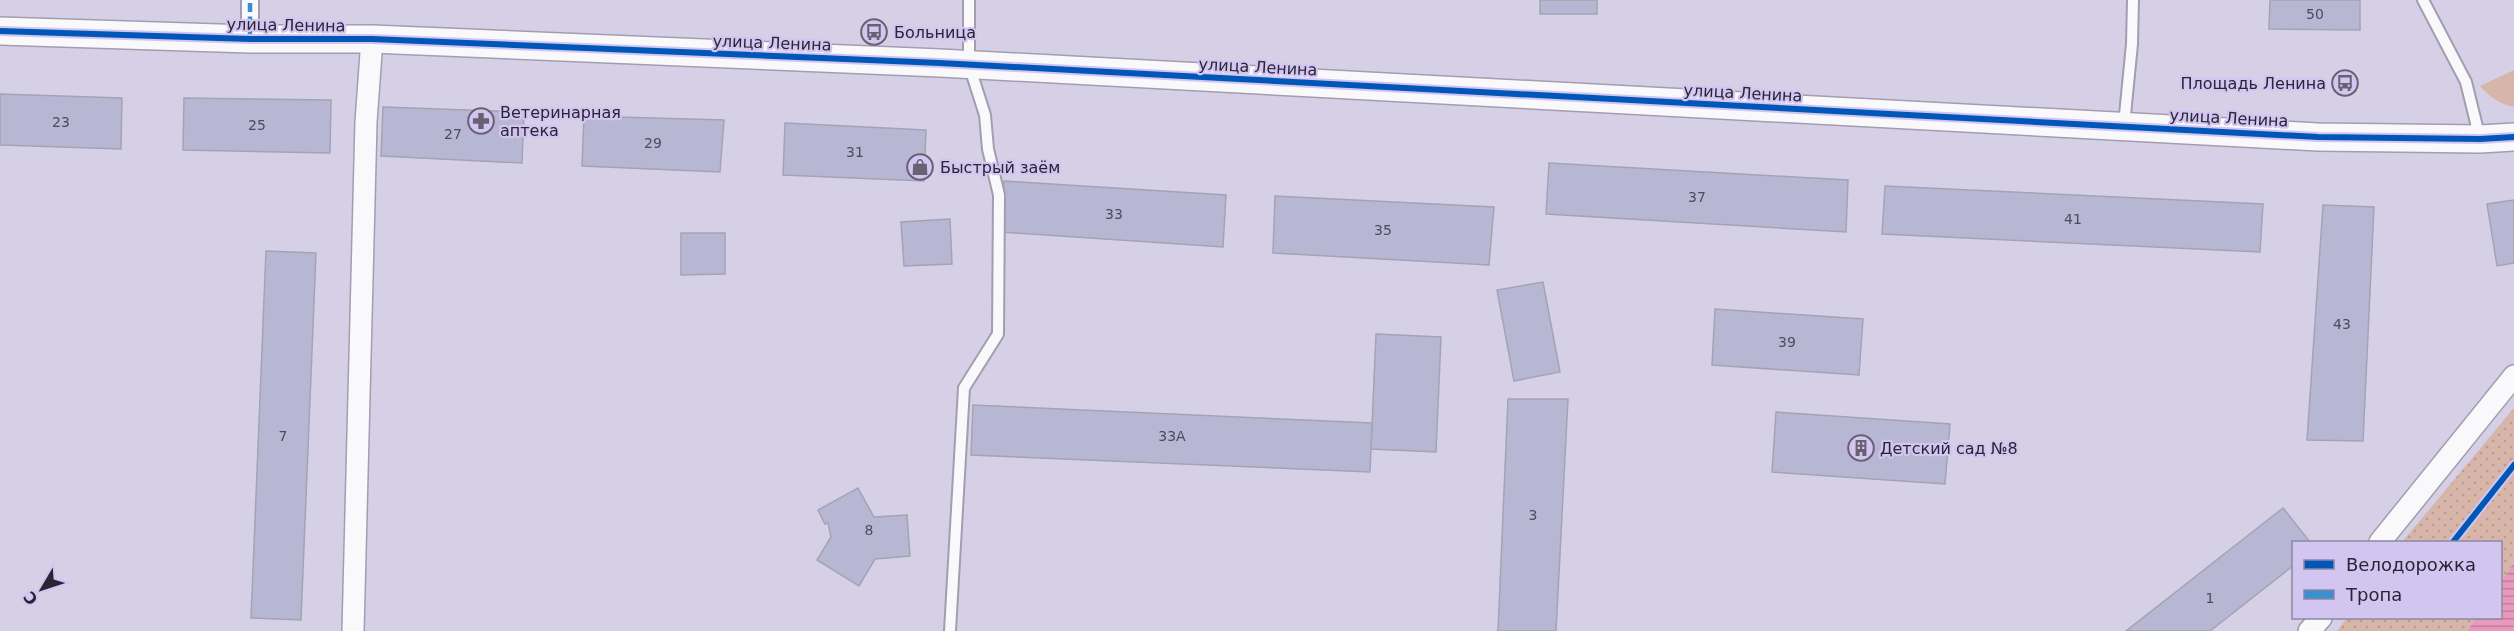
<svg xmlns="http://www.w3.org/2000/svg" width="2514" height="631" font-family="'DejaVu Sans',sans-serif">
	<defs>
		<pattern id="park-dots" width="8" height="8" patternUnits="userSpaceOnUse" patternTransform="scale(1.5)"><rect width="8" height="8" fill="#d7b6a9"/><path d="M2 2h.1M6 6h.1" fill="none" stroke="#b99c92" stroke-width="1.8" stroke-linecap="round"/></pattern>
		<pattern id="water-rules" width="6" height="5" patternUnits="userSpaceOnUse" patternTransform="scale(1.5)"><rect width="6" height="5" fill="#ea99be"/><path d="M0 2.5h6" fill="none" stroke="#be7d9b"/></pattern>
	</defs>
	<rect width="100%" height="100%" fill="#d6d0e7"/>
	<!-- grass -->
	<path fill="#d7b6a9" d="M2514,70V107C2499,104 2490,97 2480,86Z"/>
	<!-- park -->
	<g fill="url(#park-dots)">
		<polygon points="2514,408 2514,563 2501,582 2500,542 2402,542"/>
		<polygon points="2347,618 2476,618 2467,631 2337,631"/>
	</g>
	<!-- water -->
	<polygon fill="url(#water-rules)" points="2514,563 2514,631 2467,631 2476,618 2500,618 2501,582"/>
	<!-- building -->
	<g fill="#b7b7d4" stroke="#a4a3b4" stroke-width="1.5">
		<rect x="1540" y="0" width="57" height="14"/>
		<polygon points="2270,0 2360,0 2360,30 2269,29"/>
		<polygon points="0,94 122,98 121,149 0,145"/>
		<polygon points="184,98 331,100 330,153 183,150"/>
		<polygon points="383,107 524,112 522,163 381,156"/>
		<polygon points="584,116 724,120 720,172 582,166"/>
		<polygon points="785,123 926,130 924,181 783,175"/>
		<polygon points="1549,163 1848,180 1846,232 1546,214"/>
		<polygon points="1004,181 1226,195 1223,247 1001,232"/>
		<polygon points="1885,186 2263,204 2260,252 1882,234"/>
		<polygon points="1275,196 1494,207 1489,265 1273,253"/>
		<polygon points="2514,200 2514,263 2497,266 2487,204"/>
		<polygon points="2323,205 2374,207 2363,441 2307,440"/>
		<polygon points="950,219 952,264 904,266 901,222"/>
		<polygon points="681,233 725,233 725,274 681,275"/>
		<polygon points="266,251 316,253 301,620 251,618"/>
		<polygon points="1543,282 1560,372 1514,381 1497,290"/>
		<polygon points="1715,309 1863,319 1859,375 1712,365"/>
		<polygon points="1376,334 1441,337 1436,452 1371,449"/>
		<polygon points="1508,399 1568,399 1556,631 1498,631"/>
		<polygon points="973,405 1372,423 1370,472 971,455"/>
		<polygon points="1776,412 1950,424 1945,484 1772,472"/>
		<polygon points="858,488 874,517 907,515 910,556 875,559 859,586 817,560 831,537 828,523 825,524 818,510"/>
		<polygon points="2283,508 2310,542 2294,542 2294,565 2210,631 2126,631"/>
	</g>
	<g fill="none" stroke-linecap="round" stroke-linejoin="round">
		<!-- service casing -->
		<g stroke="#a29daf" stroke-width="14">
			<g id="service">
				<polyline points="2423,0 2466,82 2480,139"/>
				<polyline points="2124,125 2132,44 2133,0"/>
				<polyline points="950,631 964,388 998,334 999,195 988,149 985,115 969,65 969,0"/>
			</g>
		</g>
		<!-- pedestrian casing -->
		<g stroke="#a29daf" stroke-width="20">
			<polyline id="pedestrian" points="250,39 250,0"/>
		</g>
		<!-- minor casing -->
		<g stroke="#a29daf" stroke-width="24">
			<g id="minor">
				<polyline points="2380,542 2514,376"/>
				<polyline points="353,631 366,122 372,39"/>
				<polyline points="2309,631 2321,618"/>
			</g>
		</g>
		<!-- tertiary casing -->
		<g stroke="#a29daf" stroke-width="30">
			<polyline id="tertiary" points="0,31 250,39 372,39 940,63 2318,137 2480,139 2514,137"/>
		</g>
		<!-- service -->
		<use href="#service" stroke="#f9f8fb" stroke-width="10"/>
		<!-- pedestrian -->
		<use href="#pedestrian" stroke="#f9f8fb" stroke-width="16"/>
		<!-- minor -->
		<use href="#minor" stroke="#f9f8fb" stroke-width="21"/>
		<!-- tertiary -->
		<use href="#tertiary" stroke="#f9f8fb" stroke-width="27"/>
		<!-- quiet -->
		<polyline stroke="#3b8fcf" stroke-width="4.5" stroke-dasharray="9 4.5" stroke-linecap="butt" points="250,39 250,0"/>
		<!-- cycleway casing -->
		<g stroke="#d2c6f1" stroke-width="10">
			<g id="cycleway">
				<polyline points="0,31 250,39 372,39 940,63 2318,137 2480,139 2514,137"/>
				<polyline points="2453,542 2514,465"/>
			</g>
		</g>
		<!-- cycleway -->
		<use href="#cycleway" stroke="#0057b8" stroke-width="6"/>
	</g>
	<!-- icons -->
	<defs>
		<g id="bus-ring" transform="scale(1.35)"><circle r="9.5" fill="#d2c6f1" stroke="#666173" stroke-width="1.5"/><path d="M-5-6H5V4H4V6H2V4H-2V6H-4V4H-5ZM-3.5-4V0h7V-4ZM-3.5 1.2v1.5H-2V1.2ZM2 1.2v1.5H3.5V1.2Z" fill="#666173"/></g>
		<g id="pharmacy-ring" transform="scale(1.35)"><circle r="9.5" fill="#d2c6f1" stroke="#666173" stroke-width="1.5"/><path d="M-2-6h4v4h4v4h-4v4h-4v-4h-4v-4h4Z" fill="#666173"/></g>
		<g id="shop-ring" transform="scale(1.35)"><circle r="9.5" fill="#d2c6f1" stroke="#666173" stroke-width="1.5"/><path d="M-5-2.5h2.3a2.7 3.5 0 0 1 5.4 0H5L5.5 6h-11ZM-1.5-2.5h3a1.5 2.3 0 0 0-3 0Z" fill="#666173"/></g>
		<g id="building-ring" transform="scale(1.35)"><circle r="9.5" fill="#d2c6f1" stroke="#666173" stroke-width="1.5"/><path d="M-4-6H4V6H1V3H-1V6H-4ZM-2.5-4.3h1.7v1.8h-1.7ZM.8-4.3h1.7v1.8H.8ZM-2.5-1h1.7V.8h-1.7ZM.8-1h1.7V.8H.8Z" fill="#666173"/></g>
	</defs>
	<g fill-rule="evenodd">
		<use href="#bus-ring" x="874" y="32"/>
		<use href="#bus-ring" x="2345" y="83"/>
		<use href="#pharmacy-ring" x="481" y="121"/>
		<use href="#shop-ring" x="920" y="167"/>
		<use href="#building-ring" x="1861" y="448"/>
	</g>
	<g text-anchor="middle" dominant-baseline="central" stroke-width="4.5" stroke-linejoin="round" paint-order="stroke">
		<!-- number labels -->
		<g font-size="14" fill="#4c4a5d">
			<text x="2315" y="14">50</text>
			<text x="61" y="122">23</text>
			<text x="257" y="125">25</text>
			<text x="453" y="134">27</text>
			<text x="653" y="143">29</text>
			<text x="855" y="152">31</text>
			<text x="1697" y="197">37</text>
			<text x="1114" y="214">33</text>
			<text x="2073" y="219">41</text>
			<text x="1383" y="230">35</text>
			<text x="2342" y="324">43</text>
			<text x="1787" y="342">39</text>
			<text x="283" y="436">7</text>
			<text x="1172" y="436">33А</text>
			<text x="1533" y="515">3</text>
			<text x="869" y="530">8</text>
			<text x="2210" y="598">1</text>
		</g>
		<!-- street labels -->
		<g font-size="16" fill="#292535" stroke="#d2c6f1">
			<text transform="translate(286 25) rotate(1)">улица Ленина</text>
			<text transform="translate(772 43) rotate(2)">улица Ленина</text>
			<text transform="translate(1258 67) rotate(3)">улица Ленина</text>
			<text transform="translate(1743 93) rotate(3)">улица Ленина</text>
			<text transform="translate(2229 118) rotate(3)">улица Ленина</text>
		</g>
		<!-- poi labels -->
		<g font-size="16" fill="#292535" stroke="#d2c6f1" text-anchor="start">
			<text x="894" y="32">Больница</text>
			<text x="2326" y="83" text-anchor="end">Площадь Ленина</text>
			<text x="500" y="112">Ветеринарная<tspan x="500" dy="18">аптека</tspan></text>
			<text x="940" y="167">Быстрый заём</text>
			<text x="1880" y="448">Детский сад №8</text>
		</g>
	</g>
	<!-- legend -->
	<rect x="2292" y="541" width="210" height="78" fill="#d2c6f1" stroke="#8e86a6" stroke-width="1.5"/>
	<rect x="2304" y="560" width="30" height="9" fill="#0057b8" stroke="#8e86a6" stroke-width="1.5"/>
	<text x="2346" y="571" font-size="18" fill="#292535">Велодорожка</text>
	<rect x="2304" y="590" width="30" height="9" fill="#3b8fcf" stroke="#8e86a6" stroke-width="1.5"/>
	<text x="2346" y="601" font-size="18" fill="#292535">Тропа</text>
	<!-- north arrow -->
	<g transform="translate(42 589) rotate(231)" stroke="#d2c6f1" stroke-width="4.5" paint-order="stroke">
	<path d="M0-4.5L10 22L0 15L-10 22Z" fill="#292535"/>
	<text y="-9" font-size="16" font-weight="bold" text-anchor="middle" fill="#292535">С</text>
	</g>
</svg>
